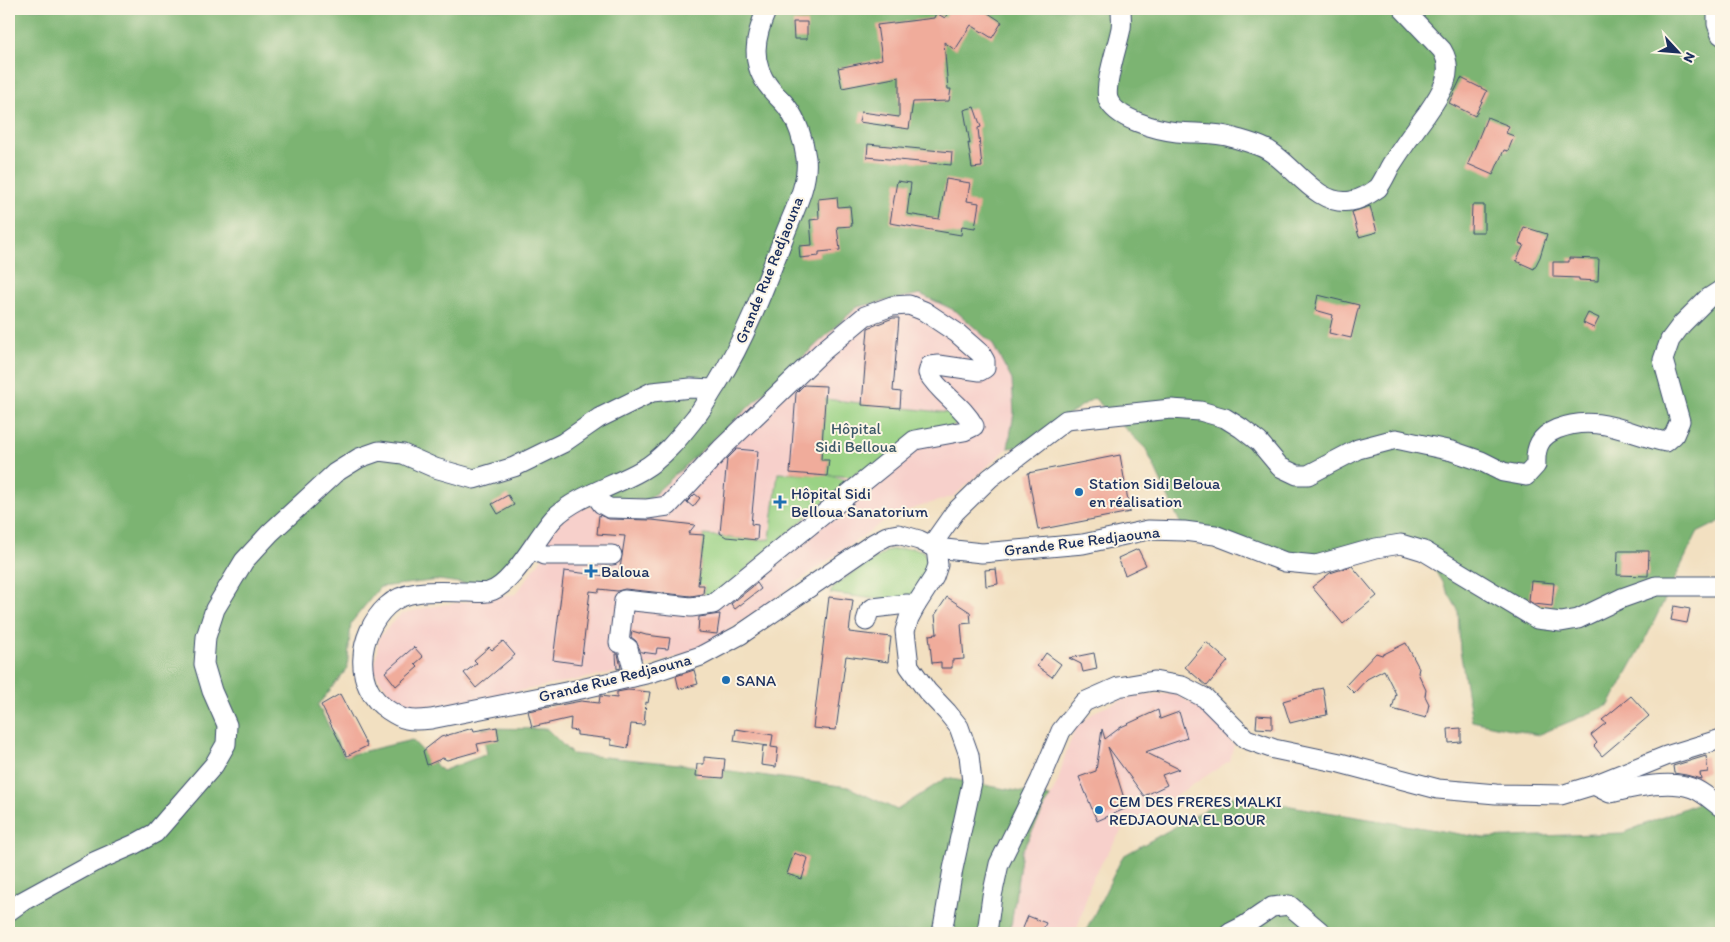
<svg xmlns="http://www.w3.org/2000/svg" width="1730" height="942" font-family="Itim,sans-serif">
	<rect width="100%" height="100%" fill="#fcf5e5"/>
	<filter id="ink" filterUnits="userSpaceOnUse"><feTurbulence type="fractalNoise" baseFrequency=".02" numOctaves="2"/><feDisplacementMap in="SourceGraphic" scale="10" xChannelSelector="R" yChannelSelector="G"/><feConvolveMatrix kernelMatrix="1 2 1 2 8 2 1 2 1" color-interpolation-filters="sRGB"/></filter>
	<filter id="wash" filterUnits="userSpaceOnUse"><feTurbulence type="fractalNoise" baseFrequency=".0096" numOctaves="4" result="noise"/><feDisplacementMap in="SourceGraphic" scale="20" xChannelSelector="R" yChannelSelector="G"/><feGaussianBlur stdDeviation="1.12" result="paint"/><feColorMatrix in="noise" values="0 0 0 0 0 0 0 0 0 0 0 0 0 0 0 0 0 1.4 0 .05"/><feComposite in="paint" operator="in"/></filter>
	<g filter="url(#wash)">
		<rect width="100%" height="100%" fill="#f2e0c1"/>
		<!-- built -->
		<g fill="#f7d0cb">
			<polygon points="920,293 956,311 992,343 1012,380 1014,413 1008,448 954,496 893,515 699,651 633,669 421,710 395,702 374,671 379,637 401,614 429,607 516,594 544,555 542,545 560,522 580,508 648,500 857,307"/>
			<polygon points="1145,694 1175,694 1206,711 1227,735 1234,745 1229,761 1121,831 1092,879 1076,933 1010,933 1022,851 1038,822 1058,781 1065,755 1076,727 1096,711 1126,698"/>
		</g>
		<!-- green -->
		<g fill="#9ad284" stroke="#5a8071">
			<polygon points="825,399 949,413 960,422 868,472 859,471 851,477 829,475 848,481 711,600 704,600 704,586 698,584 704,535 757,540 770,539 778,473 827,475 829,460 821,460"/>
			<polygon points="913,548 923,551 927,558 924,581 912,601 883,600 830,593 836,584 889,550"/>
		</g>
		<!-- forest -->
		<g fill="#7bb472" stroke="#4b7268">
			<polygon points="9,9 1721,9 1721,521 1697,533 1643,644 1609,705 1538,735 1472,721 1460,650 1458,610 1424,551 1401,544 1316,565 1184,531 1146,449 1094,398 1018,447 1008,448 1014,413 1012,380 992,343 956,311 920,294 857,307 648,500 564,499 489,587 439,580 380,587 351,623 347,669 318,705 344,756 412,740 442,771 487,754 482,728 547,729 572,754 679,764 848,787 897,810 946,778 1050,797 1022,851 1010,933 9,933"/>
			<polygon points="1230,796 1484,838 1623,833 1715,796 1721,796 1721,933 1085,933 1123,856"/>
		</g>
		<g id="blocks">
			<!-- building -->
			<g fill="#f0ac9b">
				<polygon points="950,9 982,9 1002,22 992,38 971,25 955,50 944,42 948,89 951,89 949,101 913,102 909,129 859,122 861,112 899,117 899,77 842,88 838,68 882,59 877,25 934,18 936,13 945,18"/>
				<polygon points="793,22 807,22 807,39 794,39"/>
				<polygon points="1461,78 1487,91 1475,116 1449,103"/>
				<polygon points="974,107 981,127 978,128 982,167 972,168 968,143 970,144 964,110"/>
				<polygon points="1487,117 1509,126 1506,133 1514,136 1508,151 1504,150 1493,175 1468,164"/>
				<polygon points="868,144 952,152 951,165 867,157"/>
				<polygon points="946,179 970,183 967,201 979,203 975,228 962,226 961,235 890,223 897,181 911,183 907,214 939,219"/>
				<polygon points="837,197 838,207 850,206 852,226 837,227 840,250 819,252 819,256 800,258 799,246 812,245 810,220 819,219 818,199"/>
				<polygon points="1472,205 1484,205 1484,232 1471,232"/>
				<polygon points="1370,206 1377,232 1359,237 1352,212"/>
				<polygon points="1524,227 1547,234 1540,257 1534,269 1516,261 1524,245 1519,243"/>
				<polygon points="1569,258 1599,259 1598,281 1579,280 1579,278 1553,277 1553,262 1569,262"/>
				<polygon points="1318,295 1359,305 1351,338 1329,333 1333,315 1315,310"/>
				<polygon points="1588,313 1599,318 1594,328 1583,323"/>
				<polygon points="893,318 899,318 893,391 901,392 900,408 862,405 868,328"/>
				<polygon points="804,385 826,386 821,460 829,460 827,476 790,473 796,393"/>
				<polygon points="737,449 758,451 751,524 758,525 757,540 726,537 720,533 727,459"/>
				<polygon points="1120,455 1130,512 1038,530 1028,473"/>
				<polygon points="695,494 700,498 693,507 687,502"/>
				<polygon points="508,495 514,505 498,514 492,504"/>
				<polygon points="599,515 609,519 652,520 695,525 688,534 704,535 698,585 704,585 703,594 691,596 625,589 617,591 599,589 599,592 590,591 581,664 553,660 564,571 607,576 607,574 619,575 625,536 597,534"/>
				<polygon points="1138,549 1146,565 1125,575 1118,558"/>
				<polygon points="1618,551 1649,551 1648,576 1617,575"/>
				<polygon points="1352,566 1377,596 1343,624 1312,587 1330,573"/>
				<polygon points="996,569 998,584 986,586 985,570"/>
				<polygon points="1531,581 1554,583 1552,606 1534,604 1529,601"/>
				<polygon points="757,583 761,589 735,609 731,604"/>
				<polygon points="829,597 853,600 849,632 891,637 888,662 846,656 836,730 813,728"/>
				<polygon points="947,597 970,612 971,623 961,624 964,659 952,660 952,668 941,668 941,662 932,663 929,635 937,634 935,615"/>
				<polygon points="1674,606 1690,609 1687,623 1671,620"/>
				<polygon points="720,614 717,634 698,632 699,617"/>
				<polygon points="632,631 646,635 670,638 668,649 657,648 656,654 641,652 636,641 631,637"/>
				<polygon points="503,641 515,655 476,688 464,673 477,663 474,660 489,647 492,650"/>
				<polygon points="1206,642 1228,661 1207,686 1185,667"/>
				<polygon points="1406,643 1419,668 1418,673 1426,690 1425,696 1429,704 1426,718 1392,709 1396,694 1384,670 1367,679 1354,693 1346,685 1376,653 1382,655"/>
				<polygon points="414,647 423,657 415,664 418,667 396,686 385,672"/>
				<polygon points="1046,653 1061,664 1052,677 1037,666"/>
				<polygon points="1094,653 1097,669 1083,672 1081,664 1069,658"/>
				<polygon points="616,654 618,654 621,668 617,669"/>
				<polygon points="694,670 698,684 679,689 676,676"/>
				<polygon points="1323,688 1327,715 1310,718 1290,723 1283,701 1313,692 1313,690"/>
				<polygon points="628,690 650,692 648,703 646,702 644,725 631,724 628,748 611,745 611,739 577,735 577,731 570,730 571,718 532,727 528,711 581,701 599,703 600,696 617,698 617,692"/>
				<polygon points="340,694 367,746 347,756 321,705"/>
				<polygon points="1631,696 1649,716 1602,756 1594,746 1597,743 1591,735 1606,723 1602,720"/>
				<polygon points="1158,710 1160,719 1179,712 1187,738 1145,752 1179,769 1162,775 1167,785 1144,796 1108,747 1127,808 1097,821 1079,777 1096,771 1102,729 1105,739 1121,727"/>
				<polygon points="1257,715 1272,716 1272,729 1256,728"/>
				<polygon points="497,727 499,740 477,744 479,751 447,760 443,758 427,765 423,751 441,737 473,728 474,731"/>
				<polygon points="1461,728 1461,742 1449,743 1448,729"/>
				<polygon points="736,729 773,735 771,747 778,748 776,767 761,765 763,746 768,746 734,741"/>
				<polygon points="1706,756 1708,772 1700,773 1701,779 1686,775 1674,773 1673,766"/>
				<polygon points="704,757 725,759 723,778 696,776 697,764 704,764"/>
				<polygon points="794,853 808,858 802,879 787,874"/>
				<polygon points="1028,916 1046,923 1041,933 1021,933"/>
			</g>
		</g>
	</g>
	<g filter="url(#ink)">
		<use href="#blocks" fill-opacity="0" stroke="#3b4a6d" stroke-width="1"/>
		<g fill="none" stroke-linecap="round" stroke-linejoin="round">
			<!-- minor casing -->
			<g stroke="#3b4a6d" stroke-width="21">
				<g id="minor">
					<path d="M767,9C755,36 749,63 770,88C775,95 782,100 787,107C797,120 804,141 806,158C809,183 794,211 785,234C765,286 746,337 717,384C710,394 705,405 698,414C682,434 665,457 642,470C615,486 576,496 554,518C538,535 512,587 488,592C482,593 474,592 468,592C443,592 407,587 387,606C357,634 352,687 388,710C394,714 400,718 406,719C414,721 423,720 431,719L581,689L650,673L701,656L740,635L874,543L887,536L898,534L919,540L936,548L982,553L1083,544L1148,530L1184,531L1215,535L1285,562L1316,565L1376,548L1401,544L1424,551L1537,619L1561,622L1578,619L1622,598L1656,586H1721"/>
					<path d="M1121,9C1121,15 1122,22 1121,28C1118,45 1104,84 1108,99C1115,119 1158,130 1177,132C1196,134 1216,132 1234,138C1244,141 1256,144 1266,149C1293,163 1316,207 1351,201C1359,200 1371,193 1378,188C1383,182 1387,172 1391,165C1402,148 1414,131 1426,115C1440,95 1456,73 1442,50L1403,9"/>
					<polyline points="1717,9 1717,24 1721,35"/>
					<path d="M594,493L602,504L609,508L647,509L668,506L723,447L823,351L865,316L892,306L909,305L924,311L957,333L981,354L985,361V368L980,371L939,365L930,366L928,373C940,394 963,405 974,426L964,431L915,440L713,604L691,607L624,600L619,643"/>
					<path d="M931,546L955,512L990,478L1066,420L1171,409L1200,411L1225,418L1241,428L1259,442L1280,467L1297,475H1308L1358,449L1396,439L1452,451L1481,461L1503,472L1526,476L1536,465C1535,447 1540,436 1557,429C1597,413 1628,434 1666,442L1674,435L1680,421L1663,360L1670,340L1682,324L1707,299L1721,290"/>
					<polyline points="936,548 938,565 934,577 916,605 909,618 905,631 909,666 927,691 947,712 959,727 969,755 972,782 953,869 942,933"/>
					<polyline points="532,549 544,555 612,555"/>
					<polyline points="866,621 869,611 873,608 907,604 916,605"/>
					<polyline points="628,648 633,669 633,677"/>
					<path d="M1594,785L1610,793C1633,788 1669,779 1692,788C1702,791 1712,801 1721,807"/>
					<polyline points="9,911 23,901 94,862 133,845 155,833 214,765 226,744 227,725 212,691 204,664 206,637 215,609 244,561 270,533 335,473 359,458 379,451 403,454 435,468 474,479 514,467 563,443 599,418 652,392 691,388 713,389"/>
					<polyline points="987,933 992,896 999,864 1040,781 1061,731 1084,702 1118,687 1154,681 1182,686 1205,698 1246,739 1274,749 1340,763 1438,789 1496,794 1561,795 1594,785 1666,756 1721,739"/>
					<polyline points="1230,933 1244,926 1272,907 1289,905 1322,933"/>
				</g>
			</g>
			<!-- minor -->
			<use href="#minor" stroke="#fff" stroke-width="19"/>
		</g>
	</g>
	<!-- markers -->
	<g fill="#1f6fb2" stroke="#fcf5e5" stroke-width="2">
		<circle cx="1079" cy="492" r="5"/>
		<path d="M777.5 494.5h5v5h5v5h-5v5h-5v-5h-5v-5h5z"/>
		<path d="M588.5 563.5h5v5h5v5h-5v5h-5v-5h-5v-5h5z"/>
		<circle cx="726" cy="680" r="5"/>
		<circle cx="1099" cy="810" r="5"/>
	</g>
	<g text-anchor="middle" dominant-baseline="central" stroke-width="4" stroke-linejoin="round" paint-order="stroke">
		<!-- street labels -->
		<g font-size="16" fill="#1b2f5e" stroke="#fcf5e5">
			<text transform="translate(769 270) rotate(-68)">Grande Rue Redjaouna</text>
			<text transform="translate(1082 541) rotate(-7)">Grande Rue Redjaouna</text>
			<text transform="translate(615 678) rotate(-14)">Grande Rue Redjaouna</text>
		</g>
		<!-- park labels -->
		<g font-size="16" fill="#3b5868" stroke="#fcf5e5">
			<text x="856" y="428">Hôpital<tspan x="856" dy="18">Sidi Belloua</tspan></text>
		</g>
		<!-- poi labels -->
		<g font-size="16" fill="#1b2f5e" stroke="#fcf5e5" text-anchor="start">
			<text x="1089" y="483">Station Sidi Beloua<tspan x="1089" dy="18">en réalisation</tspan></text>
			<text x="791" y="493">Hôpital Sidi<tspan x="791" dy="18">Belloua Sanatorium</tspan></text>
			<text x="601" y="571">Baloua</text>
			<text x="736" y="680">SANA</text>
			<text x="1109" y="801">CEM DES FRERES MALKI<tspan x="1109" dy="18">REDJAOUNA EL BOUR</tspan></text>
		</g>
	</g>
	<!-- margin -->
	<rect width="1730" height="942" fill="none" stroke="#fcf5e5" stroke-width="30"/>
	<!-- north arrow -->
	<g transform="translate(1678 52) rotate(116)" stroke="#fcf5e5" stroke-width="4" paint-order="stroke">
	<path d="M0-4L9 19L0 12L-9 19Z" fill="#1b2f5e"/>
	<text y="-8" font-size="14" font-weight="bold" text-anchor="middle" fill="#1b2f5e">N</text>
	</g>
</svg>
